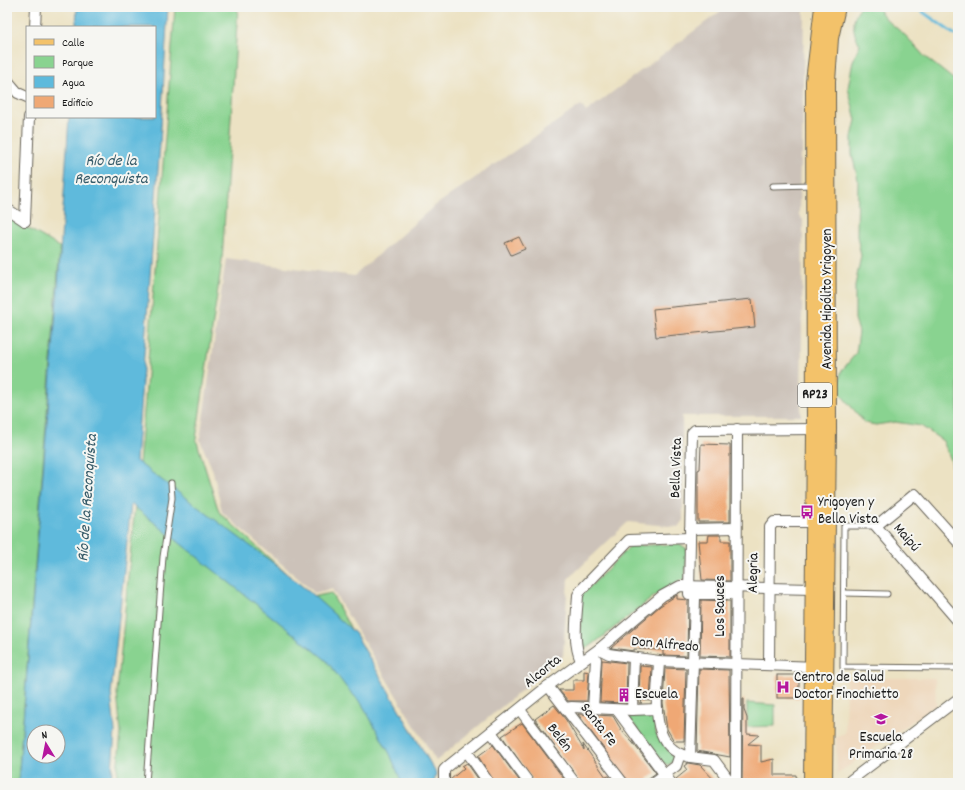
<svg xmlns="http://www.w3.org/2000/svg" width="965" height="790" font-family="Dekko,sans-serif">
	<rect width="100%" height="100%" fill="#f6f6f2"/>
	<filter id="ink" filterUnits="userSpaceOnUse"><feTurbulence type="fractalNoise" baseFrequency=".025" numOctaves="2"/><feDisplacementMap in="SourceGraphic" scale="8" xChannelSelector="R" yChannelSelector="G"/><feConvolveMatrix kernelMatrix="1 2 1 2 8 2 1 2 1" color-interpolation-filters="sRGB"/></filter>
	<filter id="wash" filterUnits="userSpaceOnUse"><feTurbulence type="fractalNoise" baseFrequency=".012" numOctaves="4" result="noise"/><feDisplacementMap in="SourceGraphic" scale="16" xChannelSelector="R" yChannelSelector="G"/><feGaussianBlur stdDeviation="0.9" result="paint"/><feColorMatrix in="noise" values="0 0 0 0 0 0 0 0 0 0 0 0 0 0 0 0 0 1.4 0 .05"/><feComposite in="paint" operator="in"/></filter>
	<g filter="url(#wash)">
		<rect width="100%" height="100%" fill="#ece2c3"/>
		<!-- built -->
		<polygon fill="#eed7bb" points="846,678 935,678 936,705 837,774 836,738 845,733"/>
		<!-- industrial -->
		<polygon fill="#ccc2b9" points="726,7 804,7 802,154 800,155 799,215 803,220 801,416 682,416 683,520 678,527 628,522 568,579 563,656 436,761 332,589 315,593 222,512 213,471 200,440 226,259 354,276 433,207 581,105 586,112"/>
		<!-- green -->
		<g fill="#89d390" stroke="#527856">
			<polygon points="175,7 238,7 222,261 196,439 219,512 312,597 331,593 432,775 413,783 116,783 121,733 117,693 145,401"/>
			<path d="M861,7L877,8L888,21L906,36L924,56L953,79L958,80V491L956,489L951,460L943,441L921,426L895,422L876,425L865,423L838,391L841,372L856,353L859,332L855,319V286L861,256L857,236L858,180L852,154V137L856,120L848,88L853,61L860,44C852,34 851,16 861,7Z"/>
			<polygon points="7,216 60,247 18,783 7,783"/>
			<polygon points="680,544 687,549 685,578 661,591 592,645 587,648 580,646 581,596 630,546"/>
			<polygon points="747,703 775,705 775,726 747,727"/>
			<polygon points="628,714 651,714 654,716 656,733 674,758 674,761 668,765 664,763 628,717"/>
		</g>
		<!-- water -->
		<path fill="#5ebadc" stroke="#3d6b7c" fill-rule="evenodd" d="M77,7H168L160,144L136,461L272,562L307,590L355,633L436,773L434,783H402L390,754L362,704L346,687L326,660L131,504L111,694L115,731L111,783H18L58,286L69,117H155V27H76ZM34,732H58V756H34Z"/>
		<g fill="none" stroke-linecap="round" stroke-linejoin="round">
			<!-- stream -->
			<polyline stroke="#5ebadc" stroke-width="3" points="916,7 958,37"/>
		</g>
		<g id="blocks">
			<!-- building -->
			<g fill="#efa874">
				<polygon points="519,237 525,249 511,255 505,243"/>
				<polygon points="752,299 755,327 656,337 653,309"/>
				<polygon points="701,444 730,445 730,522 698,522 698,470 700,469"/>
				<polygon points="709,535 721,535 721,541 730,541 730,581 702,580 698,541 708,541"/>
				<polygon points="677,595 677,599 688,600 687,656 663,655 663,650 634,649 634,651 611,648 660,606"/>
				<polygon points="701,600 730,601 730,657 700,656"/>
				<polygon points="602,660 627,663 626,703 600,702"/>
				<polygon points="640,666 652,667 650,701 641,700 642,703 639,703"/>
				<polygon points="665,668 686,669 684,741 674,741 667,729 663,703"/>
				<polygon points="699,669 729,670 730,757 697,751"/>
				<polygon points="584,671 589,672 587,701 568,701 559,690 573,690 573,680 584,680"/>
				<rect x="777" y="675" width="22" height="23"/>
				<polygon points="743,699 744,699 744,710 747,718 747,734 759,735 748,744 761,745 761,762 774,759 774,775 796,775 797,783 742,783"/>
				<polygon points="554,705 566,720 584,750 583,744 606,777 609,776 615,783 581,783 535,719"/>
				<polygon points="578,714 613,716 622,731 633,743 656,773 649,778 647,783 629,783"/>
				<polygon points="522,723 567,783 535,783 502,736"/>
				<polygon points="493,745 521,783 495,783 478,756"/>
				<polygon points="467,763 481,783 450,783 450,780 464,768 462,766"/>
				<polygon points="688,763 700,765 717,783 677,783 676,779 687,770 684,766"/>
			</g>
		</g>
	</g>
	<g filter="url(#ink)">
		<use href="#blocks" fill-opacity="0" stroke="#656156" stroke-width="1"/>
		<g fill="none" stroke-linecap="round" stroke-linejoin="round">
			<!-- service casing -->
			<g stroke="#656156" stroke-width="7">
				<g id="service">
					<polyline points="773,186 812,185"/>
					<polyline points="876,526 844,526 843,667 958,668"/>
					<polyline points="844,593 887,594"/>
					<polyline points="146,783 163,557 172,498 171,483"/>
				</g>
			</g>
			<!-- minor casing -->
			<g stroke="#656156" stroke-width="12">
				<g id="minor">
					<polyline points="35,27 36,7"/>
					<polyline points="7,80 18,93 27,97"/>
					<polyline points="7,209 25,221"/>
					<polyline points="25,221 29,117"/>
					<polyline points="690,529 736,528"/>
					<polyline points="958,542 915,494 876,526 958,621"/>
					<polyline points="689,594 692,433 695,430 819,429"/>
					<polyline points="691,594 731,594"/>
					<polyline points="599,649 609,654 659,661 817,667"/>
					<polyline points="593,654 596,659 593,708"/>
					<path d="M581,661C572,641 577,617 578,595L581,590L629,540L690,538"/>
					<path d="M659,661C658,694 646,748 690,757L695,598L697,594"/>
					<polyline points="769,665 770,527 774,522 814,522"/>
					<polyline points="548,686 623,783"/>
					<polyline points="565,708 572,707 632,710 657,709"/>
					<polyline points="520,710 575,783"/>
					<polyline points="617,710 671,783"/>
					<polyline points="632,710 634,658"/>
					<polyline points="491,732 529,783"/>
					<polyline points="467,752 489,783"/>
					<polyline points="690,757 714,760 731,783"/>
					<polyline points="444,783 444,770 447,767 548,686 599,649 662,596 680,586 813,589"/>
					<polyline points="653,783 676,766 680,754"/>
					<polyline points="736,783 737,429"/>
					<polyline points="847,783 958,699"/>
				</g>
			</g>
			<!-- primary casing -->
			<g stroke="#656156" stroke-width="18">
				<g id="primary">
					<polyline points="812,783 815,430 814,81 823,7"/>
					<polyline points="824,783 828,429 827,81 830,38 837,7"/>
				</g>
			</g>
			<!-- service -->
			<use href="#service" stroke="#fff" stroke-width="5"/>
			<!-- minor -->
			<use href="#minor" stroke="#fff" stroke-width="10"/>
			<!-- primary -->
			<use href="#primary" stroke="#f3c26a" stroke-width="16"/>
		</g>
	</g>
	<!-- icons -->
	<defs>
		<g id="bus-bare" transform="scale(1.08)"><path d="M-5-6H5V4H4V6H2V4H-2V6H-4V4H-5ZM-3.5-4V0h7V-4ZM-3.5 1.2v1.5H-2V1.2ZM2 1.2v1.5H3.5V1.2Z" fill="#b5179e" stroke="#f6f6f2" stroke-width="2.5" paint-order="stroke"/></g>
		<g id="hospital-bare" transform="scale(1.08)"><path d="M-5-5h3v3.5h4V-5h3V5h-3V1.5h-4V5h-3Z" fill="#b5179e" stroke="#f6f6f2" stroke-width="2.5" paint-order="stroke"/></g>
		<g id="building-bare" transform="scale(1.08)"><path d="M-4-6H4V6H1V3H-1V6H-4ZM-2.5-4.3h1.7v1.8h-1.7ZM.8-4.3h1.7v1.8H.8ZM-2.5-1h1.7V.8h-1.7ZM.8-1h1.7V.8H.8Z" fill="#b5179e" stroke="#f6f6f2" stroke-width="2.5" paint-order="stroke"/></g>
		<g id="school-bare" transform="scale(1.08)"><path d="M0-5L7-2L0 1L-7-2ZM-4 1L0 2.5L4 1V4Q0 6-4 4Z" fill="#b5179e" stroke="#f6f6f2" stroke-width="2.5" paint-order="stroke"/></g>
	</defs>
	<g fill-rule="evenodd">
		<use href="#bus-bare" x="807" y="512"/>
		<use href="#hospital-bare" x="783" y="687"/>
		<use href="#building-bare" x="624" y="695"/>
		<use href="#school-bare" x="881" y="719"/>
	</g>
	<g text-anchor="middle" dominant-baseline="central" stroke-width="4" stroke-linejoin="round" paint-order="stroke">
		<!-- shield labels -->
		<rect fill="#f6f6f2" stroke="#5d5d5c" stroke-width="1" x="798" y="383" width="34" height="24" rx="3"/>
		<g font-size="14" font-weight="bold" fill="#1c1c1c">
			<text x="815" y="395">RP23</text>
		</g>
		<!-- street labels -->
		<g font-size="15" fill="#1c1c1c" stroke="#f6f6f2">
			<text transform="translate(828 299) rotate(-90)">Avenida Hipólito Yrigoyen</text>
			<text transform="translate(677 468) rotate(-88)">Bella Vista</text>
			<text transform="translate(906 538) rotate(49)">Maipú</text>
			<text transform="translate(754 573) rotate(-89)">Alegria</text>
			<text transform="translate(721 606) rotate(-90)">Los Sauces</text>
			<text transform="translate(665 645) rotate(5)">Don Alfredo</text>
			<text transform="translate(543 672) rotate(-39)">Alcorta</text>
			<text transform="translate(598 725) rotate(52)">Santa Fe</text>
			<text transform="translate(559 738) rotate(53)">Belén</text>
		</g>
		<!-- poi labels -->
		<g font-size="15" fill="#1c1c1c" stroke="#f6f6f2" text-anchor="start">
			<text x="818" y="503">Yrigoyen y<tspan x="818" dy="17">Bella Vista</tspan></text>
			<text x="794" y="678">Centro de Salud<tspan x="794" dy="17">Doctor Finochietto</tspan></text>
			<text x="635" y="695">Escuela</text>
			<text x="881" y="738" text-anchor="middle">Escuela<tspan x="881" dy="17">Primaria 28</tspan></text>
		</g>
		<!-- water labels -->
		<g font-size="16" font-style="italic" fill="#365b69" stroke="#f6f6f2">
			<text x="111" y="161">Río de la<tspan x="111" dy="18">Reconquista</tspan></text>
			<text transform="translate(88 498) rotate(-86)">Río de la Reconquista</text>
		</g>
	</g>
	<!-- margin -->
	<rect width="965" height="790" fill="none" stroke="#f6f6f2" stroke-width="24"/>
	<!-- legend -->
	<rect x="26" y="26" width="130" height="92" fill="#f6f6f2" stroke="#9f9f9c"/>
	<rect x="34" y="39" width="20" height="6" fill="#f3c26a" stroke="#9f9f9c"/>
	<text x="62" y="46" font-size="12" fill="#1c1c1c">Calle</text>
	<rect x="34" y="56" width="20" height="12" fill="#89d390" stroke="#9f9f9c"/>
	<text x="62" y="66" font-size="12" fill="#1c1c1c">Parque</text>
	<rect x="34" y="76" width="20" height="12" fill="#5ebadc" stroke="#9f9f9c"/>
	<text x="62" y="86" font-size="12" fill="#1c1c1c">Agua</text>
	<rect x="34" y="96" width="20" height="12" fill="#efa874" stroke="#9f9f9c"/>
	<text x="62" y="106" font-size="12" fill="#1c1c1c">Edificio</text>
	<!-- north arrow -->
	<g transform="translate(46 744) rotate(350)"><circle r="19" fill="#f6f6f2" stroke="#9f9f9c"/>
	<path d="M0-3L7 15L0 10L-7 15Z" fill="#b5179e"/>
	<text y="-6" font-size="11" font-weight="bold" text-anchor="middle" fill="#1c1c1c">N</text>
	</g>
</svg>
